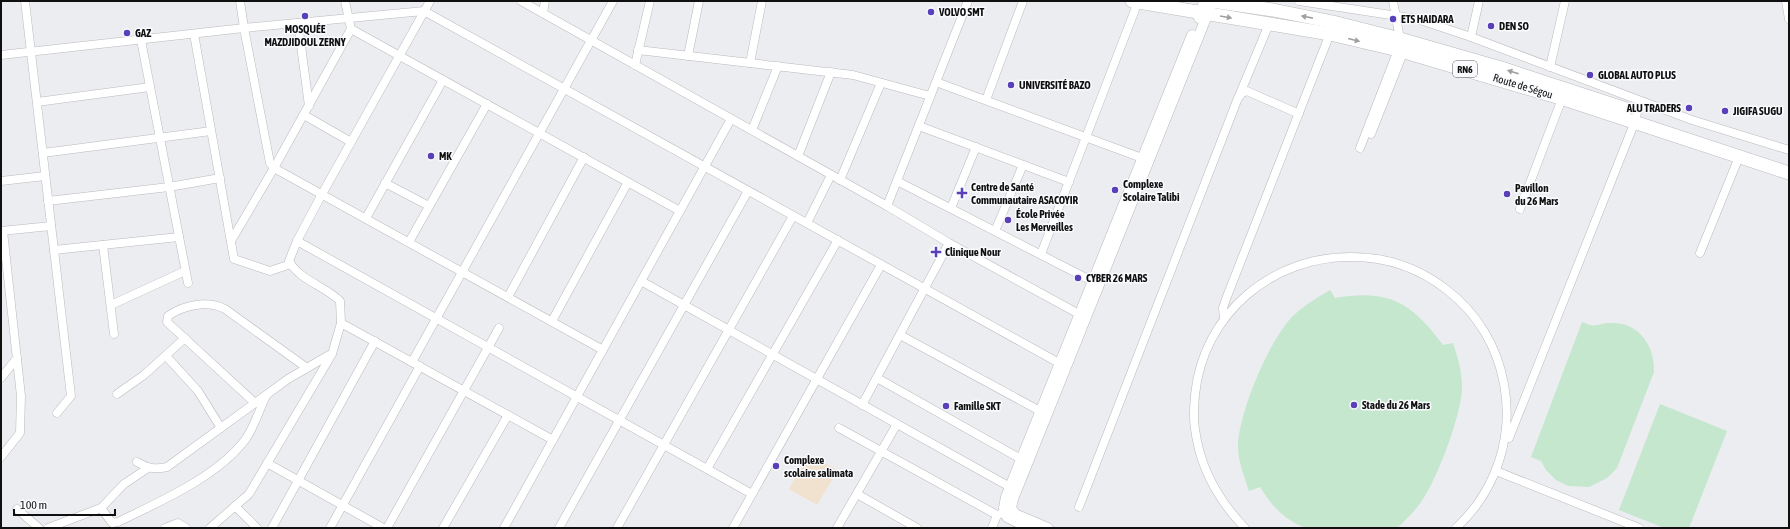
<svg xmlns="http://www.w3.org/2000/svg" width="1790" height="529" font-family="'Asap Condensed',sans-serif">
	<rect width="100%" height="100%" fill="#ecedf1"/>
	<!-- commercial -->
	<polygon fill="#f1e1cf" points="808,455 838,470 817,505 789,489"/>
	<!-- park -->
	<g fill="#c4e7ce">
		<path d="M1330,290L1335,298C1389,289 1411,302 1443,345L1453,343C1458,358 1462,371 1462,387C1462,413 1438,477 1423,499C1416,510 1407,519 1397,528H1307C1286,522 1271,505 1260,487L1249,491C1245,478 1238,462 1238,447C1238,414 1270,337 1295,314C1305,305 1318,297 1330,290Z"/>
		<path d="M1582,322C1597,329 1597,323 1611,323C1639,322 1655,346 1654,372L1617,468L1607,478L1589,487L1568,486L1556,480L1546,470L1541,461L1531,457Z"/>
		<polygon points="1660,404 1727,431 1689,528 1664,528 1619,510"/>
	</g>
	<g fill="none" stroke-linecap="round" stroke-linejoin="round">
		<!-- minor casing -->
		<g stroke="#b9babd" stroke-width="9">
			<g id="minor">
				<polyline points="25,1 71,396 57,413"/>
				<polyline points="240,1 244,28 270,163 274,168 603,350"/>
				<polyline points="521,1 887,206 949,243 1079,314"/>
				<polyline points="1299,1 1417,19 1471,37 1692,120 1789,150"/>
				<polyline points="1786,1 1789,19"/>
				<polyline points="543,13 545,1"/>
				<polyline points="298,23 309,106"/>
				<polyline points="351,29 680,211"/>
				<polyline points="194,34 234,259 270,271 291,264"/>
				<polyline points="1471,37 1479,1"/>
				<polyline points="141,40 188,283"/>
				<polyline points="638,50 853,75 930,96"/>
				<polyline points="1,55 244,28 424,11 1059,363"/>
				<polyline points="688,56 699,1"/>
				<polyline points="750,63 762,1"/>
				<polyline points="635,65 650,1"/>
				<polyline points="1550,67 1565,1"/>
				<polyline points="936,82 1142,158"/>
				<polyline points="1239,96 1269,24"/>
				<polyline points="986,100 1023,1"/>
				<polyline points="37,102 150,87"/>
				<polyline points="304,115 351,142"/>
				<polyline points="919,126 1069,182"/>
				<polyline points="752,130 778,66"/>
				<polyline points="1371,134 1405,48"/>
				<polyline points="1360,148 1398,50 1400,39 1393,1"/>
				<polyline points="43,153 211,131"/>
				<polyline points="798,156 831,72"/>
				<polyline points="840,180 881,83"/>
				<polyline points="1,181 45,176"/>
				<polyline points="897,181 1092,281"/>
				<polyline points="385,183 429,206"/>
				<polyline points="48,201 169,187 220,178"/>
				<polyline points="887,206 968,1"/>
				<polyline points="951,208 976,147"/>
				<polyline points="1520,209 1563,96"/>
				<polyline points="366,218 443,80"/>
				<polyline points="807,223 831,175"/>
				<polyline points="1,231 51,226"/>
				<polyline points="995,231 1023,165"/>
				<polyline points="231,241 274,168 351,29 345,1"/>
				<polyline points="297,241 752,494"/>
				<polyline points="409,242 487,104"/>
				<polyline points="103,245 114,334"/>
				<polyline points="54,250 179,237"/>
				<polyline points="1700,253 1739,157"/>
				<polyline points="1041,254 1138,2"/>
				<polyline points="641,281 1010,487"/>
				<polyline points="508,297 584,157"/>
				<polyline points="111,305 185,271"/>
				<polyline points="1224,318 1223,308 1226,299 1331,31"/>
				<polyline points="552,321 628,182"/>
				<polyline points="341,323 553,440"/>
				<polyline points="900,335 1040,411"/>
				<polyline points="166,356 198,391 221,428"/>
				<polyline points="412,362 613,1"/>
				<polyline points="1,378 17,358"/>
				<polyline points="877,378 1021,459"/>
				<polyline points="117,394 144,375 185,338"/>
				<path d="M255,403L167,322L168,316C184,305 207,300 225,309L307,368"/>
				<polyline points="862,405 949,243"/>
				<polyline points="839,428 997,515 1010,511"/>
				<polyline points="1509,438 1632,129 1637,113"/>
				<polyline points="1,457 20,433 21,396 3,231"/>
				<path d="M137,462C148,468 154,470 167,467L288,379L331,354"/>
				<polyline points="267,463 383,528"/>
				<polyline points="707,469 838,240"/>
				<polyline points="1496,471 1639,528"/>
				<polyline points="857,494 917,528"/>
				<polyline points="235,506 257,528"/>
				<polyline points="1079,507 1238,98 1242,93 1247,91 1299,114"/>
				<path d="M101,508L112,523L118,522C159,502 217,477 245,440C254,428 259,410 266,396"/>
				<polyline points="17,509 39,528"/>
				<polyline points="48,528 101,508 124,484 148,468"/>
				<polyline points="165,528 178,523 186,528"/>
				<path d="M210,528L249,494L332,354L341,323L340,301C325,286 299,280 289,261L297,241L322,194L430,1"/>
				<polyline points="272,528 375,341"/>
				<polyline points="330,528 420,366"/>
				<polyline points="387,528 499,328"/>
				<polyline points="443,528 508,415"/>
				<polyline points="504,528 731,119"/>
				<polyline points="559,528 748,191"/>
				<polyline points="617,528 793,216"/>
				<polyline points="733,528 881,265"/>
				<polyline points="837,528 897,424"/>
				<polyline points="992,528 997,515"/>
				<path d="M1245,528C1218,500 1200,468 1195,429C1193,418 1194,406 1195,395C1203,314 1272,256 1352,257C1388,257 1419,268 1447,290C1477,313 1497,346 1504,384C1514,437 1496,491 1456,528"/>
			</g>
		</g>
		<!-- tertiary casing -->
		<g stroke="#b9babd" stroke-width="11">
			<g id="tertiary">
				<polyline points="1199,18 1204,1"/>
				<polyline points="1029,528 1007,517 1004,508 1006,497 1192,35"/>
				<polyline points="1048,528 1015,514 1011,508 1013,499 1210,8"/>
			</g>
		</g>
		<!-- trunk casing -->
		<g stroke="#b9babd" stroke-width="14">
			<g id="trunk">
				<polyline points="1132,1 1330,34 1398,50 1567,100 1789,173"/>
				<polyline points="1212,1 1273,10 1333,22 1400,39 1501,68 1626,109"/>
			</g>
		</g>
		<!-- minor -->
		<use href="#minor" stroke="#fff" stroke-width="8"/>
		<!-- tertiary -->
		<use href="#tertiary" stroke="#fff" stroke-width="10"/>
		<!-- trunk -->
		<use href="#trunk" stroke="#fff" stroke-width="13"/>
	</g>
	<!-- one-way arrows -->
	<defs><path id="oneway-solid" d="M-6-.8H1V-3.2L6.5 0L1 3.2V.8H-6Z"/></defs>
	<g fill="#9f9fa0">
		<use href="#oneway-solid" transform="translate(1226 17) rotate(10)"/>
		<use href="#oneway-solid" transform="translate(1307 17) rotate(-169)"/>
		<use href="#oneway-solid" transform="translate(1354 40) rotate(14)"/>
		<use href="#oneway-solid" transform="translate(1513 72) rotate(-162)"/>
	</g>
	<!-- markers -->
	<g fill="#5940b8" stroke="#fafbfe" stroke-width="1.5">
		<circle cx="931" cy="12" r="4"/>
		<circle cx="305" cy="16" r="4"/>
		<circle cx="1393" cy="19" r="4"/>
		<circle cx="1491" cy="26" r="4"/>
		<circle cx="127" cy="33" r="4"/>
		<circle cx="1590" cy="75" r="4"/>
		<circle cx="1011" cy="85" r="4"/>
		<circle cx="1689" cy="108" r="4"/>
		<circle cx="1725" cy="111" r="4"/>
		<circle cx="431" cy="156" r="4"/>
		<circle cx="1115" cy="190" r="4"/>
		<path d="M960 187h4v4h4v4h-4v4h-4v-4h-4v-4h4z"/>
		<circle cx="1507" cy="194" r="4"/>
		<circle cx="1008" cy="220" r="4"/>
		<path d="M934 246h4v4h4v4h-4v4h-4v-4h-4v-4h4z"/>
		<circle cx="1078" cy="278" r="4"/>
		<circle cx="1354" cy="405" r="4"/>
		<circle cx="946" cy="406" r="4"/>
		<circle cx="776" cy="466" r="4"/>
	</g>
	<g text-anchor="middle" dominant-baseline="central" stroke-width="3" stroke-linejoin="round" paint-order="stroke">
		<!-- shield labels -->
		<rect fill="#fafbfe" stroke="#565658" stroke-width="1" x="1453" y="61" width="24" height="16" rx="3"/>
		<g font-size="10" font-weight="bold" fill="#101011">
			<text x="1465" y="69">RN6</text>
		</g>
		<!-- poi labels -->
		<g font-size="11" font-weight="bold" fill="#101011" stroke="#fafbfe" text-anchor="start">
			<text x="939" y="12">VOLVO SMT</text>
			<text x="1401" y="19">ETS HAIDARA</text>
			<text x="1499" y="26">DEN SO</text>
			<text x="305" y="29" text-anchor="middle">MOSQUÉE<tspan x="305" dy="13">MAZDJIDOUL ZERNY</tspan></text>
			<text x="135" y="33">GAZ</text>
			<text x="1598" y="75">GLOBAL AUTO PLUS</text>
			<text x="1019" y="85">UNIVERSITÉ BAZO</text>
			<text x="1681" y="108" text-anchor="end">ALU TRADERS</text>
			<text x="1733" y="111">JIGIFA SUGU</text>
			<text x="439" y="156">MK</text>
			<text x="1123" y="184">Complexe<tspan x="1123" dy="13">Scolaire Talibi</tspan></text>
			<text x="971" y="187">Centre de Santé<tspan x="971" dy="13">Communautaire ASACOYIR</tspan></text>
			<text x="1515" y="188">Pavillon<tspan x="1515" dy="13">du 26 Mars</tspan></text>
			<text x="1016" y="214">École Privée<tspan x="1016" dy="13">Les Merveilles</tspan></text>
			<text x="945" y="252">Clinique Nour</text>
			<text x="1086" y="278">CYBER 26 MARS</text>
			<text x="1362" y="405">Stade du 26 Mars</text>
			<text x="954" y="406">Famille SKT</text>
			<text x="784" y="460">Complexe<tspan x="784" dy="13">scolaire salimata</tspan></text>
		</g>
		<!-- street labels -->
		<g font-size="11" fill="#101011" stroke="#fafbfe">
			<text transform="translate(1523 86) rotate(17)">Route de Ségou</text>
		</g>
	</g>
	<!-- border -->
	<rect width="1790" height="529" fill="none" stroke="#101011" stroke-width="4"/>
	<!-- scale -->
	<path d="M14 509v6h101v-6" fill="none" stroke="#101011" stroke-width="2"/>
	<text x="20" y="509" font-size="12" fill="#101011" stroke="#fafbfe" stroke-width="3" paint-order="stroke">100 m</text>
</svg>
